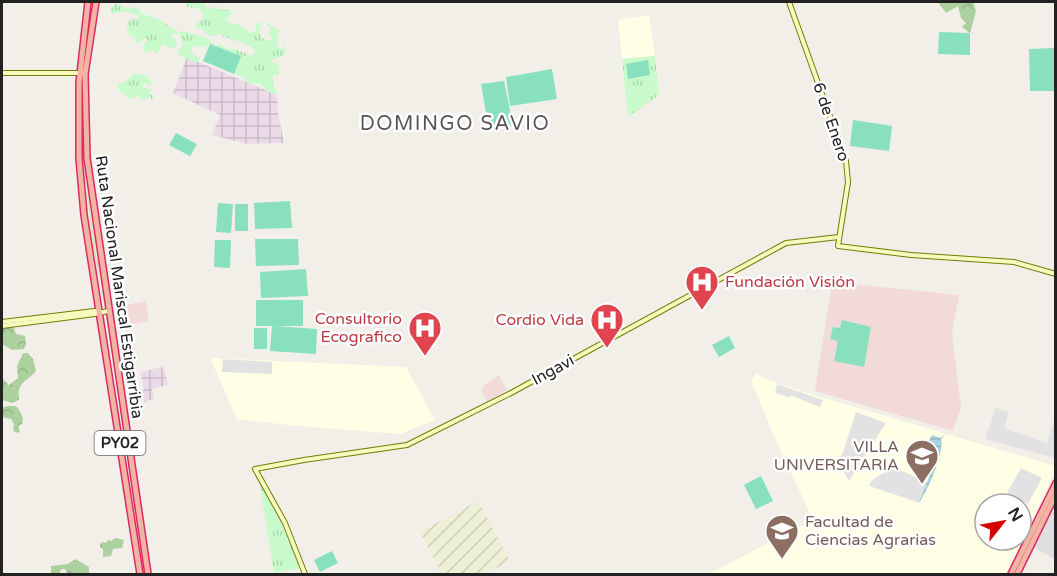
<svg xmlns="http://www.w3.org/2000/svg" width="1057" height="576" font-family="'Varela Round',sans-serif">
	<defs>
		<pattern id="industrial-grid" width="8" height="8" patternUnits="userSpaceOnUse" patternTransform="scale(1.5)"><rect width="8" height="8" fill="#ebdbe8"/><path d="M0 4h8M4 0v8" fill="none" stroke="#c9bcc7"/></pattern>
		<pattern id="farmland-furrows" width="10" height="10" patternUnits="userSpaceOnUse" patternTransform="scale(1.5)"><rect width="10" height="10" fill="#eef0d5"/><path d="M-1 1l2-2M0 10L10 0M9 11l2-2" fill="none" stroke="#ccceb7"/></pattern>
		<pattern id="grass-tufts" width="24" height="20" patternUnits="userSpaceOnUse" patternTransform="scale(1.5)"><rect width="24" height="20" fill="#cdebb0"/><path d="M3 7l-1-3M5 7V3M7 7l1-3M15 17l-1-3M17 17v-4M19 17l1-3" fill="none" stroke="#b0c997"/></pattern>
		<pattern id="forest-crowns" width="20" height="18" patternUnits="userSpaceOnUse" patternTransform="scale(1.5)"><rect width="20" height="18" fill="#add19e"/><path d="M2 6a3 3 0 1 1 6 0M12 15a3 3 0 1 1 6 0" fill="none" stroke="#95b388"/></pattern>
		<pattern id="park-tufts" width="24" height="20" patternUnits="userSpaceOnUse" patternTransform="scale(1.5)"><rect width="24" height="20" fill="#c8facc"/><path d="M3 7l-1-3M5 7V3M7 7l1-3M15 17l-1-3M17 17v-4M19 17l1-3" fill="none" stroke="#acd6af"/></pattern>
		<pattern id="water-rules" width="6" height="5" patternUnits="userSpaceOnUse" patternTransform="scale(1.5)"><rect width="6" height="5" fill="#aad3df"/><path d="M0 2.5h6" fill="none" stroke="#92b5bf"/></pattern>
	</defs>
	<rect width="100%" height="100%" fill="#f2efe9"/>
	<!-- residential -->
	<polygon fill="#e0dfdf" points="1055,501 1055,559 1032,547"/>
	<!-- commercial -->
	<g fill="#f2dad9">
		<polygon points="832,282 959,295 952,333 961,407 953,431 815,391"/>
		<polygon points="146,301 149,321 118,328 116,318 128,315 127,305"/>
		<polygon points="499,375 507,390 487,402 481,391 484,385"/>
	</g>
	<!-- industrial -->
	<g fill="url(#industrial-grid)">
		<polygon points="187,57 277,95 278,113 284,143 247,144 212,135 220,115 173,93"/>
		<polygon points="162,367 165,371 168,385 152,389 154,399 144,402 141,391 144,389 140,372"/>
	</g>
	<!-- education -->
	<g fill="#ffffe5" fill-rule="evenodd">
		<polygon points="649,15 655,56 622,59 618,20"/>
		<polygon points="210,358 406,367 435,420 400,434 298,426 237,419"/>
		<path d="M757,373L762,378L804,392L1055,466V472L1006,574H708L813,520L774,436L751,380ZM985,504H1021V540H985Z"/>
	</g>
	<!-- farmland -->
	<polygon fill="url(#farmland-furrows)" points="478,501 510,561 484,574 442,574 420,532"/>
	<!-- grass -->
	<polygon fill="url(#grass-tufts)" points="82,127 83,158 103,303 92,237 83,158"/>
	<!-- forest -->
	<g fill="url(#forest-crowns)">
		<polygon points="938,2 973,2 976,11 970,33 962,27 966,23 961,18 958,6 946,13"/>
		<polygon points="8,327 14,328 16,334 25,336 26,344 24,349 12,350 2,344 2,329"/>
		<path d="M23,353H28L33,359L36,371C31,378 21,381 19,390C18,393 19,397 19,400L12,403L2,400V378L9,385L18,378L17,366Z"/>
		<path d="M7,406H16C21,412 24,417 22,424L18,426L20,431L18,433L13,431L14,424L11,419L2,417V408Z"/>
		<polygon points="117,538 124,540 122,548 113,549 111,556 103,557 103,549 100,547 100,544 102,542 106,543 108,540 112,541 113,539"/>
		<polygon points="75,559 89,567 89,574 68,574 65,569 61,569 60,573 51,573 51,566 68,564"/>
	</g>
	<!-- park -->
	<g fill="url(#park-tufts)">
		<path d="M116,2L123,7L137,8L143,14L159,19L178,32V35L173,33L171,35L177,42L176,47L171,48L162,44L159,53H154V50L144,52L143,46L148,40L144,38L141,42L136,44L135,39L130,36C126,31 126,23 131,19H139V17C132,11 120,11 112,14L111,9Z"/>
		<path d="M186,2H204L208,10L212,6L222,10L229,9L232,14L226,19L228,22L243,27L249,33L256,31V23L258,22L262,26L259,30L261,38L272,41V38L267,32L272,30L263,21L279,30L277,46L282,49L284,48L282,41L285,46L286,54L271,61L272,63H278L279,66L277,67L281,71L278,75H273V84L278,93L273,94L259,84L247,83L245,78L234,74L217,45L220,44L227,49H235L252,56L255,51C247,40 231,42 221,34L213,36L207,35L203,29H197L196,24L203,19V13L197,8L187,7Z"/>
		<polygon points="182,31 208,38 215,46 208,45 204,47 193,46 191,52 200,59 198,62 195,63 177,54 183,44 179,33"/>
		<polygon points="655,56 659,95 628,117 622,59"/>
		<polygon points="134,73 148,77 152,84 150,86 145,83 142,86 144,88 152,89 149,93 154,96 152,99 146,96 145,100 141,100 139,96 130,99 119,90 117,83 125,82"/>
		<polygon points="259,480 283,527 300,568 274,573"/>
	</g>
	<!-- pitch -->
	<g fill="#88e0be">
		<polygon points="939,32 970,33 970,55 938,54"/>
		<polygon points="210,44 241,56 234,74 203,61"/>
		<polygon points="1055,48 1055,91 1030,91 1029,49"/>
		<polygon points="648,60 650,75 628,79 626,64"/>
		<polygon points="552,69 557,99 510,106 506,77"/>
		<polygon points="504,81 513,125 489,131 481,84"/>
		<polygon points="853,120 892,126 889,151 850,146"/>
		<polygon points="176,133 197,144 190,156 169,145"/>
		<polygon points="290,201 292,228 255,229 254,203"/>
		<polygon points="218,203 233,204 231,233 216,232"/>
		<rect x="235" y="204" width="13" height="27"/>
		<polygon points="255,239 298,239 299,265 256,266"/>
		<polygon points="215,240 231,240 230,268 214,267"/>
		<polygon points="306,269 308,296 261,298 260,272"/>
		<polygon points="256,300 303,300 303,326 274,326 317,329 316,354 270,351 272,326 256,326"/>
		<polygon points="842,320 871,327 864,367 834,361 838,341 830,339 833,327 840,328"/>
		<rect x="254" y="328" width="13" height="21"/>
		<polygon points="729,336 735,348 719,357 712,345"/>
		<polygon points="761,476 773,501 756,509 744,485"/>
		<polygon points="332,551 338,563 320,572 314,560"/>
	</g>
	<!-- parking -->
	<g fill="#e2e2e2">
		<polygon points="223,359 272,362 272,374 222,372"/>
		<polygon points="777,384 823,400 820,407 792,396 789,397 775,393"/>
		<polygon points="996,408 1009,412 1004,428 1047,443 1053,423 1055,423 1055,458 985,439"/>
		<polygon points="856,412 886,423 849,481 836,458 842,455"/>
		<polygon points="893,467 927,482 920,503 869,486 872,480"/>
		<polygon points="1021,468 1042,478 1028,504 1007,493"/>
	</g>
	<!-- water -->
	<path fill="url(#water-rules)" d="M946,434L941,439C945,451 927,493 919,502L932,470V467L928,463V443L932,435L940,438Z"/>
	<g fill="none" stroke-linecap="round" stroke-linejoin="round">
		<!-- secondary casing -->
		<g stroke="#707d05" stroke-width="6">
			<g id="secondary">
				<polyline points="789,2 846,161 848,182 838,246 911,255 1014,262 1056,274"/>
				<polyline points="2,73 82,73"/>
				<polyline points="2,322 94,311 100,311"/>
				<polyline points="2,326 95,314 108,311"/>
				<polyline points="305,574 285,523 255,469 304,460 407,445 511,393 786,243 839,237"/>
			</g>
		</g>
		<!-- trunk casing -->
		<g stroke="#dc2a67" stroke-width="8">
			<g id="trunk">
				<polyline points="88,2 79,83 79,158 84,215 140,574"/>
				<polyline points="96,2 85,74 87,158 148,574"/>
				<polyline points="1011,574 1056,483"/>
				<polyline points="1017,574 1056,494"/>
			</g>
		</g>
		<!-- secondary -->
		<use href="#secondary" stroke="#f7fabf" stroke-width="4"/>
		<!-- trunk -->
		<use href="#trunk" stroke="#f2b4a3" stroke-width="5"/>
	</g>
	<!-- icons -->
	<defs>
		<g id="hospital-pin" transform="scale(1.725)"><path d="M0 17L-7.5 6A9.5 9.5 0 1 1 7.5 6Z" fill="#e0444e" stroke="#fff"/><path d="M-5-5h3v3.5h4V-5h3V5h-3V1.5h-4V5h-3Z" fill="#fff"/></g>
		<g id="university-pin" transform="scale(1.725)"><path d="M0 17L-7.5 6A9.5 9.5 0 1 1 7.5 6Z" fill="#8d6e63" stroke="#fff"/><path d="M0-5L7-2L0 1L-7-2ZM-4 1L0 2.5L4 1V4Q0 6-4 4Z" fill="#fff"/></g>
	</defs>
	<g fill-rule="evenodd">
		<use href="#hospital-pin" x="702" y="282"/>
		<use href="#hospital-pin" x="607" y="320"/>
		<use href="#hospital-pin" x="425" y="328"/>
		<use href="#university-pin" x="922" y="456"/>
		<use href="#university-pin" x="782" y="531"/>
	</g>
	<g text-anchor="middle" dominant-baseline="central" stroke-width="5" stroke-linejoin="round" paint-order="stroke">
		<!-- shield labels -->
		<rect fill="#fff" stroke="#646464" stroke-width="1.5" x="94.5" y="431" width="51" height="24" rx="4.5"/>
		<g font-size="15" font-weight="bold" fill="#222">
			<text x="120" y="443">PY02</text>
		</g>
		<!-- street labels -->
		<g font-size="16" fill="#222" stroke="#fff">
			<text transform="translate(831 122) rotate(71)">6 de Enero</text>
			<text transform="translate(119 287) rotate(82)">Ruta Nacional Mariscal Estigarribia</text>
			<text transform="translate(553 370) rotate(-29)">Ingavi</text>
		</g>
		<!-- health labels -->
		<g font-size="16" fill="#be3a42" stroke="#fff" text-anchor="end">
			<text x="725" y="282" text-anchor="start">Fundación Visión</text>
			<text x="402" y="319">Consultorio<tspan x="402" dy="18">Ecografico</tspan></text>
			<text x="584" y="320">Cordio Vida</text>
		</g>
		<!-- education labels -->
		<g font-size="16" fill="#785e54" stroke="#fff" text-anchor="end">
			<text x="899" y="447">VILLA<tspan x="899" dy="18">UNIVERSITARIA</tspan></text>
			<text x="805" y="522" text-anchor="start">Facultad de<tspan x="805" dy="18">Ciencias Agrarias</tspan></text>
		</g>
		<!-- quarter labels -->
		<g font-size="20" letter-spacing="1.5" fill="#555" stroke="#fff">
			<text x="455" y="124">DOMINGO SAVIO</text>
		</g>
	</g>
	<!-- border -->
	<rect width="1057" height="576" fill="none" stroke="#222222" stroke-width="6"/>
	<!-- north arrow -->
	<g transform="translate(1003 522) rotate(59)"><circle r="28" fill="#ffffff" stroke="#a7a7a7" stroke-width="1.5"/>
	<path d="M0-4.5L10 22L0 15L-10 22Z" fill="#d40000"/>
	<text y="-9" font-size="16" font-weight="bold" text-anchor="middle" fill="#222222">N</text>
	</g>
</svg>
